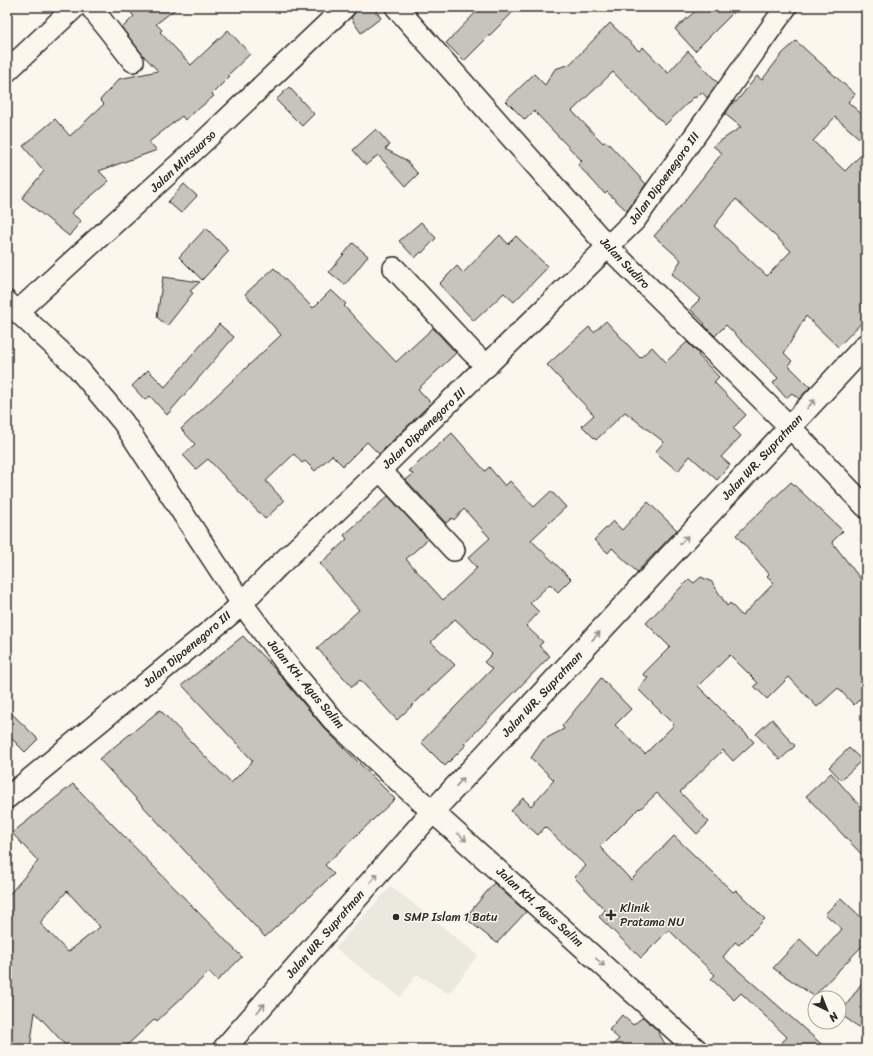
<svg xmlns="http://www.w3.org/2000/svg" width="873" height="1056" font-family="Sriracha,sans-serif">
	<rect width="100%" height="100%" fill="#fbf7ec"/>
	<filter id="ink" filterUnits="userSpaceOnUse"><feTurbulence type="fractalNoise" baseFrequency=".025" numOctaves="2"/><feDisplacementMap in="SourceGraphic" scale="8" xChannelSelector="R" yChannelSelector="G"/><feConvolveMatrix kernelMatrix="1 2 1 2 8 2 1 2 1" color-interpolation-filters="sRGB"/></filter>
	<g filter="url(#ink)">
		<!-- built -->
		<polygon fill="#ebe8de" points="391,886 478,955 449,994 417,974 400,997 335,948"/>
		<!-- building -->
		<g fill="#c7c4bc" stroke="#2b2b2b" fill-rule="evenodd">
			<polygon points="125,7 178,7 156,24 162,30 160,32 191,65 228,30 250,54 228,75 230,76 212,94 214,96 185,120 182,116 149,142 157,150 99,171 109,181 71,213 81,221 69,236 22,198 44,171 23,146 55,119 70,136 104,104 100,100 119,79 158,71 143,55 122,28 134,16"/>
			<polygon points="363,7 373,7 381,18 361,33 351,18 355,12"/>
			<polygon points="481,7 518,7 464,61 446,43"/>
			<polygon points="700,7 739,7 695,51 675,29"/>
			<polygon points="610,23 639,51 643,47 668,73 688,51 718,83 707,98 702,92 695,98 694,97 665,125 613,72 572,111 603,143 606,141 646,184 627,211 607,192 605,194 578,165 582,161 534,111 525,120 506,101 534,74 545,85 555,69 570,64"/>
			<path d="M796,41L855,94L848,102L866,118V144L835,117L813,141L845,171L866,150V318L838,347L806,316L784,353L792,361L788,365L810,387L799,399L792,393L786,398L773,383L778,378L726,325L715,336L704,325L705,324L690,309L700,299L672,274L681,260L654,236L686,200H685L722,153L713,146L741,127L725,114L734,101L736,102L757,76L762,80L782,54ZM736,199L791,251L767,276L714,226Z"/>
			<polygon points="289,87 314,114 302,126 276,100"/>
			<polygon points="376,129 390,145 385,149 406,160 418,174 406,186 378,155 366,165 353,150"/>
			<polygon points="184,184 197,196 181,213 168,202"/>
			<polygon points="421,222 436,238 422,253 421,252 415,258 399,241"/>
			<polygon points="206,228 229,251 202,280 179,257"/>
			<polygon points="500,235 508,244 516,236 548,267 514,302 504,293 474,321 439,284 457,266 463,273"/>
			<polygon points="353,243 368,256 345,285 329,272"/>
			<polygon points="274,268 313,308 331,290 346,304 344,306 396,362 433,328 456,353 418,389 431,403 379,454 367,442 343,466 332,455 315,471 305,461 302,463 294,454 266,481 284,501 265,519 208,459 196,469 183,455 195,444 181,429 281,335 245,294"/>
			<polygon points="163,277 200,282 190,291 193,293 167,326 157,317"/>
			<polygon points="606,321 640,358 652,347 666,362 687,342 699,354 698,355 719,377 714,382 746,415 733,428 741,436 721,457 730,465 717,480 690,456 678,471 655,452 664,442 625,412 596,440 582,426 594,415 547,365 589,327 594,332"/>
			<polygon points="219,324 234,337 167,415 150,396 145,400 132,386 148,370 165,387"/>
			<polygon points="452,433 485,471 489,467 505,486 510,481 534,507 551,491 566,507 531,540 571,579 558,592 550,584 530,603 539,612 526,626 543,642 539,646 550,656 464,744 466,745 445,766 421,742 492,669 484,662 492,654 455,619 431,642 455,665 397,720 360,680 352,687 317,648 359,610 320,564 347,539 344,535 388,496 428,539 406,559 443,600 477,568 468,558 490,538 464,509 454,520 452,518 446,523 406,480 413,474 409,471"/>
			<polygon points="791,482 843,531 832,542 866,586 866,693 854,705 838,688 817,707 789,677 767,699 754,686 758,683 730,655 698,686 754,742 733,761 723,750 680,792 709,822 697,834 657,793 640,809 639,808 600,847 631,880 674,836 733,892 736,890 765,919 739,945 735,942 723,957 827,1049 776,1049 787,1037 741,993 734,1000 711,979 715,975 669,930 641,958 599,917 605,910 574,877 586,866 545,827 538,835 511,811 523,798 531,806 554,780 531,758 543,740 564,729 562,726 601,678 631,709 615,725 645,754 674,725 638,689 648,678 643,674 670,647 646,623 689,579 694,583 701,577 712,582 727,606 730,603 742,616 774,583 767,576 769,574 736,535"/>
			<polygon points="648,502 677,530 637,572 612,548 608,553 594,540 613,521 622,530"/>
			<polygon points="243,636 274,668 324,728 395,799 325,865 334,874 265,937 99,759 160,710 231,783 253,761 182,685"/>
			<polygon points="7,709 38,739 25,752 7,734"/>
			<polygon points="772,719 795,746 780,760 756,734"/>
			<polygon points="849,748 862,760 841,780 829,767"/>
			<polygon points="831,773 866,813 866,859 806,796"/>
			<path d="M73,784L242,957L217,981L209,972L157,1021L155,1019L123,1049H69L35,1012L30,1049H7V897L38,861L12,833ZM67,891L100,927L68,952L40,923Z"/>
			<polygon points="494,883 526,912 497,943 465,918"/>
			<polygon points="841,898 866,922 866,942 814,996 773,968 800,939 818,956 842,929 825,914"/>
			<polygon points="866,977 866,1032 840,1014"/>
			<polygon points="622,1015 633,1025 643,1017 657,1030 668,1049 608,1049 619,1039 609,1030"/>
		</g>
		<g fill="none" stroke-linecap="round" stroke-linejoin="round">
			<!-- minor casing -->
			<g stroke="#2b2b2b" stroke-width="24">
				<g id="minor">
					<polyline points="91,7 133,61"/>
					<polyline points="396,7 608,247 790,427 866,507"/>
					<polyline points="7,71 75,7"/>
					<polyline points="394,268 472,352 487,366"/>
					<polyline points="7,302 77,367 123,422 241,602 285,662 333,720 393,776 696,1049"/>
					<polyline points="18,311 201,144 345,7"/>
					<polyline points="380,470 454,550"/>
					<polyline points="7,798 233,612 277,567 380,470 635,220 786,7"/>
				</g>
			</g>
			<!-- major casing -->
			<g stroke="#2b2b2b" stroke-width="25">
				<polyline id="major" points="224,1049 433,811 866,345"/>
			</g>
			<!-- minor -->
			<use href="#minor" stroke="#fbf7ec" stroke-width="21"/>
			<!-- major -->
			<use href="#major" stroke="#fbf7ec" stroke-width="22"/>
		</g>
		<!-- one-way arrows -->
		<defs><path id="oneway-shaft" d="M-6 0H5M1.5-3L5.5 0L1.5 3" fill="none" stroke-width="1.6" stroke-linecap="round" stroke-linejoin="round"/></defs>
		<g stroke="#93918c">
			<use href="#oneway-shaft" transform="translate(811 404) rotate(-47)"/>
			<use href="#oneway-shaft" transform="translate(684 540) rotate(-47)"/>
			<use href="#oneway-shaft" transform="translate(596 636) rotate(-47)"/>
			<use href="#oneway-shaft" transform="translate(460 782) rotate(-47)"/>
			<use href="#oneway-shaft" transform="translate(462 837) rotate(42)"/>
			<use href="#oneway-shaft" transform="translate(374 878) rotate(-49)"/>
			<use href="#oneway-shaft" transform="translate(600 962) rotate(42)"/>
			<use href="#oneway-shaft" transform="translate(261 1008) rotate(-49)"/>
		</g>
	</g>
	<!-- markers -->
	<g fill="#2b2b2b" stroke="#fbf7ec" stroke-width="1.5">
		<path d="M609 909h4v4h4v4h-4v4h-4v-4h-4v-4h4z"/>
		<circle cx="396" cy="917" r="4"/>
	</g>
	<g text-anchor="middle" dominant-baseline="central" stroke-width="3" stroke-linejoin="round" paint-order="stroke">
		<!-- street labels -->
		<g font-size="12" fill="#2b2b2b" stroke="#fbf7ec">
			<text transform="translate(183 161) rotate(-43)">Jalan Minsuarso</text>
			<text transform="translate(664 178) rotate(-54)">Jalan Dipoenegoro III</text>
			<text transform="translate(625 263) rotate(46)">Jalan Sudiro</text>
			<text transform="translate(424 428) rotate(-44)">Jalan Dipoenegoro III</text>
			<text transform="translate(762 457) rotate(-47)">Jalan WR. Supratman</text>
			<text transform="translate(187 649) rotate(-40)">Jalan Dipoenegoro III</text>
			<text transform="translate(306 684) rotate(50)">Jalan KH. Agus Salim</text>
			<text transform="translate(542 694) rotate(-47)">Jalan WR. Supratman</text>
			<text transform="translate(540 907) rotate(42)">Jalan KH. Agus Salim</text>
			<text transform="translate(325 934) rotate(-49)">Jalan WR. Supratman</text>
		</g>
		<!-- poi labels -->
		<g font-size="12" fill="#2b2b2b" stroke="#fbf7ec" text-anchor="start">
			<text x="620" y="908">Klinik<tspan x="620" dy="14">Pratama NU</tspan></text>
			<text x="404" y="917">SMP Islam 1 Batu</text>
		</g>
	</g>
	<!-- margin -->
	<rect width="873" height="1056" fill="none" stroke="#fbf7ec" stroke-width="24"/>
	<rect x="12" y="12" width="849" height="1032" fill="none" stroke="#2b2b2b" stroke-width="1.5" filter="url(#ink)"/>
	<!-- north arrow -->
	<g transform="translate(827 1010) rotate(137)"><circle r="19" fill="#fbf7ec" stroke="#a8a59f"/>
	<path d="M0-3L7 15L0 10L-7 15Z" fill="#2b2b2b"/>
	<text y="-6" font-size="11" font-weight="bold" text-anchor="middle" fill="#2b2b2b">N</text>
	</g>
</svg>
